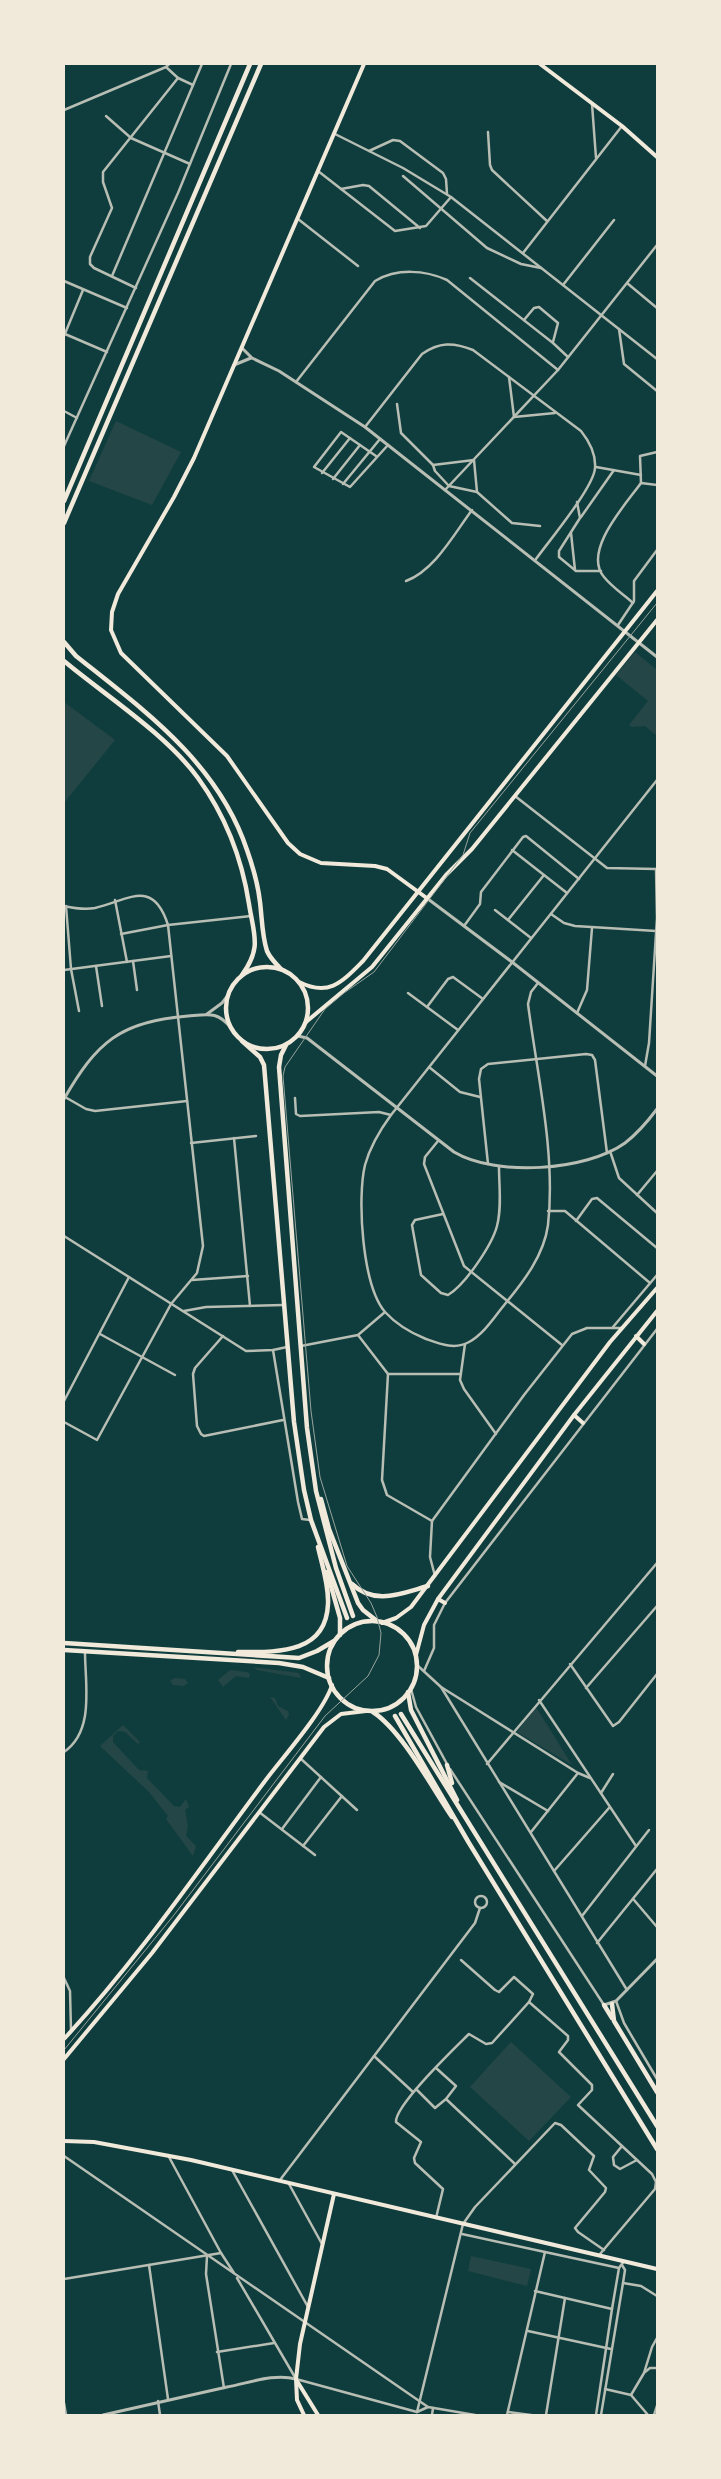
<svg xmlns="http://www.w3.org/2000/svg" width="721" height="2479" font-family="'Titillium Web',sans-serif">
	<rect width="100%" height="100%" fill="#0f3d3e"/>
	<!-- green -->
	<g fill="#244646">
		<polygon points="116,421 181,452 152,505 89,481"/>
		<polygon points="635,652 657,670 657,736 645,726 632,727 629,725 648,701 616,675"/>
		<polygon points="64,702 115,740 64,803"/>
		<polygon points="253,1667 299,1673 301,1678 257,1670"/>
		<polygon points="230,1670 247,1672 250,1674 249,1678 236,1676 223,1687 218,1680"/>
		<polygon points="174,1678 185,1679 188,1683 184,1686 173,1685 170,1681"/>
		<polygon points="270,1697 275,1698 278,1706 288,1711 289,1715 286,1720"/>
		<polygon points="536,1707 572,1765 517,1732"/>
		<polygon points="123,1725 140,1742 138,1744 125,1732 118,1731 113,1736 113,1742 139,1770 148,1771 147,1778 174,1806 180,1807 186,1799 189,1807 185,1810 188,1826 186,1836 196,1846 193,1856 166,1819 168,1816 149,1792 100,1746"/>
		<polygon points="511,2042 571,2097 529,2141 470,2087"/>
		<polygon points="471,2256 531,2269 527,2286 468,2271"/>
	</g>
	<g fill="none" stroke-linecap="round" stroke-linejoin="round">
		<!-- minor -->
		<g stroke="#b8beb3" stroke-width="2.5">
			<polyline points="166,67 178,78 193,85"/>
			<polyline points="592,104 596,158"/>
			<polyline points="64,110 166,67 169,64"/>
			<polyline points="106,116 131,138 190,164"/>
			<polyline points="488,132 490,165 492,170 547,221"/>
			<polyline points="335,134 403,168 451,197 657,359"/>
			<polyline points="369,151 393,140 400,141 443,173 446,179 447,194"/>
			<polyline points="318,171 395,231 426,226 451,197"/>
			<polyline points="403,176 487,248 521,264 541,268"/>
			<polyline points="341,189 363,185 369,186 420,228"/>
			<polyline points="298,219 358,266"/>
			<polyline points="523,253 622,126"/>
			<polyline points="112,276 202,64"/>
			<polyline points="470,278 553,343 568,357"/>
			<polyline points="64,281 127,308"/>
			<polyline points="627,283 657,308"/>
			<polyline points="563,285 614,220"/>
			<polyline points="136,288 94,268 90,264 90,257 112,208 103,182 103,172 178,78"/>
			<polyline points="524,320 534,308 539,307 558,323 553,342"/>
			<polyline points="619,329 624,364 657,391"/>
			<polyline points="65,334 107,352"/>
			<polyline points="64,336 83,290"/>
			<polyline points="509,377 514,417 555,413"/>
			<path d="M296,382L375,281C397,268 425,270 447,280L558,370"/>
			<polyline points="397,404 401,433 433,465 474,460 477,492"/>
			<polyline points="64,411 77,418"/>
			<path d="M365,427L422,354C439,342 453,342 473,350L581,431C589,441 596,455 595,468C594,487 549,541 536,559"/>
			<polyline points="64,446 178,193 231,64"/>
			<polyline points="376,456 341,432 314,467 350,487 388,445"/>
			<polyline points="433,465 435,471 449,486 477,492 512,523 540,526"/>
			<polyline points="596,467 641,475"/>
			<polyline points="322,473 350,438"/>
			<polyline points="333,479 360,445"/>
			<polyline points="641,483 640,456 657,452"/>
			<polyline points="343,484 380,439"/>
			<polyline points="445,490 558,370 657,245"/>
			<polyline points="577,502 580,518 559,551 559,557 576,571 601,571"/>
			<polyline points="581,517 614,470"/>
			<polyline points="571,533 575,570"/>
			<path d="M406,581C435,570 454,534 472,510"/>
			<path d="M633,603C624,595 612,587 604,577C582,551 626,504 641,483L657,485"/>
			<polyline points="618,625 634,601 634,581 657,550"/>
			<polyline points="515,796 607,868 656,869"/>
			<polyline points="512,850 567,893"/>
			<polyline points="115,900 127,962"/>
			<path d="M64,906C73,908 85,910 95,908C129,900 153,878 168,925L203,1246L197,1273L171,1304L97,1440L64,1422"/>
			<polyline points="66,906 71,969 79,1011"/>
			<polyline points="495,910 531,938"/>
			<polyline points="551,914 564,923 575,926 656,931"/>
			<polyline points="508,920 544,875"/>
			<polyline points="464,926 480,904 481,892 523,837 526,836 579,879"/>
			<polyline points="121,934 168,925 251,916"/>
			<polyline points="133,961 137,990"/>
			<polyline points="96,966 102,1006"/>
			<polyline points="64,970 171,956"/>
			<path d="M538,983L531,992L528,1004C537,1074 556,1154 548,1225C544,1255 524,1281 505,1304C495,1316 484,1334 469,1342C455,1350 440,1344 426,1339C411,1333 396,1324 385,1312C362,1285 357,1198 365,1165C370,1147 380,1130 391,1115L657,780"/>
			<polyline points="408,993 458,1030"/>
			<polyline points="427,1007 448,979 453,977 483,999"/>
			<polyline points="577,1013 587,990 592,928"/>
			<polyline points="645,1066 649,1043 657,918 656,869"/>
			<polyline points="429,1067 460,1092 480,1097"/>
			<polyline points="65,1097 86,1109 95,1111 187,1101"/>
			<polyline points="295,1098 296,1114 300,1116 379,1112 391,1115"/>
			<polyline points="234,1138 250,1306"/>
			<polyline points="438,1141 425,1157 424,1164 464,1266 562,1345"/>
			<polyline points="191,1143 256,1136"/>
			<polyline points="610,1151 619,1178 657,1213"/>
			<polyline points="488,1164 479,1079 481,1069 488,1064 586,1054 592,1055 595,1060 607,1153"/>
			<polyline points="637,1195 657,1171"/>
			<polyline points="548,1211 565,1211 650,1283"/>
			<path d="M443,1214L415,1220L412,1225L421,1275L441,1293L448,1295C465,1285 492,1245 497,1226C502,1207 499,1186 499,1167"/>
			<polyline points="576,1221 592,1199 597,1198 657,1248"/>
			<polyline points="64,1236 246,1351 273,1350 287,1347"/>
			<polyline points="192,1280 248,1276"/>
			<polyline points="184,1311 206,1307 283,1305"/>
			<polyline points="613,1327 657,1275"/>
			<polyline points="100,1334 175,1375"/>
			<polyline points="358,1335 388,1374 382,1480 387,1495 432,1521"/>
			<polyline points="223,1336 195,1368 193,1374 197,1426 201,1434 204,1436 283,1420"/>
			<polyline points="465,1344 460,1380 464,1389 496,1434"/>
			<polyline points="301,1346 358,1335 385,1312"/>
			<polyline points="273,1350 298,1502 302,1519 310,1520"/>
			<polyline points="388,1374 460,1374"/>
			<polyline points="64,1401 129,1277"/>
			<polyline points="435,1576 430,1557 432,1521 524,1395 572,1334 587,1328 621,1328"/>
			<polyline points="570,1664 613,1726 619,1722 657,1674"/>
			<polyline points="417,1665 441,1687 578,1773 590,1778"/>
			<polyline points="424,1671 434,1648 434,1625 445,1603 657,1329"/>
			<polyline points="441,1687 627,1990"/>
			<polyline points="586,1688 657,1606"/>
			<polyline points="411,1689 416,1707 447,1764"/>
			<polyline points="539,1700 636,1846"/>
			<path d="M64,1752C95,1731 85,1684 85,1652"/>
			<polyline points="300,1758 357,1810"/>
			<polyline points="487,1764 657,1563"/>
			<polyline points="450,1769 604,2005"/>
			<polyline points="499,1782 548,1811"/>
			<polyline points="601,1793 613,1774"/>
			<polyline points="259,1812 315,1855"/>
			<polyline points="282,1829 321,1777"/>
			<polyline points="531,1832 578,1773"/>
			<polyline points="303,1846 342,1796"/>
			<polyline points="554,1871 609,1808"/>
			<circle cx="481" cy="1902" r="6"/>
			<polyline points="634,1900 657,1927"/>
			<polyline points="582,1916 649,1830"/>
			<polyline points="597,1943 657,1869"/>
			<polyline points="64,1978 70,1991 71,2030"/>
			<polyline points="616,2001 624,2023 657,2079"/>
			<polyline points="529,2002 568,2036 568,2040 559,2052 592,2085 592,2090 578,2105 652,2174 656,2182 655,2189 600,2254"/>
			<polyline points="374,2056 413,2092"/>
			<polyline points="416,2089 435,2108 446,2099 456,2086 436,2068"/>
			<polyline points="446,2099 515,2164"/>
			<polyline points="622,2146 613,2157 614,2165 620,2169 637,2160"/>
			<polyline points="64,2156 428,2407 475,2415"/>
			<polyline points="169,2157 221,2253 234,2273"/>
			<polyline points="232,2170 308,2307"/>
			<polyline points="280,2180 475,1923 480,1908"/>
			<polyline points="289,2184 322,2244"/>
			<path d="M436,2218L443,2189L415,2163L414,2158L421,2142L396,2122C395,2105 455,2048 469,2034L486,2044L492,2043L529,2002L533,1994L514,1977L499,1992L495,1990L461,1960"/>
			<polyline points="462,2234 545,2252 507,2415"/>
			<polyline points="545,2252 619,2268"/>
			<polyline points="207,2256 206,2274 224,2388"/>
			<polyline points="149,2265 168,2399"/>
			<polyline points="237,2278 296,2379 417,2412 428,2407"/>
			<polyline points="64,2279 221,2253"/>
			<polyline points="623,2283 641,2286 657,2296"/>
			<polyline points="535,2291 612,2309"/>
			<polyline points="528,2331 611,2349"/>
			<polyline points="217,2352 274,2343"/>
			<polyline points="645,2372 650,2368 657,2368"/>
			<polyline points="605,2389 631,2395 644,2373 652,2347 657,2338"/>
			<polyline points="631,2395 648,2415"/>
			<polyline points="158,2401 160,2415"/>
			<polyline points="64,2403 66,2415"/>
			<polyline points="417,2412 463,2224 475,2207 555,2123 561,2125 594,2156 589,2170 606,2188 605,2192 575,2228 578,2232 604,2250"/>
			<polyline points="508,2412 531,2415"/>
			<polyline points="432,2415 433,2408"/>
			<polyline points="546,2415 565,2298"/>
			<polyline points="596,2415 612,2309 619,2268 624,2261"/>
			<polyline points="601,2415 623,2283 625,2270 622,2265"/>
			<polyline points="654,2415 657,2406"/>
		</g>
		<!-- tertiary -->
		<g stroke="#b8beb3" stroke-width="3">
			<polyline points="242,348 252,358 279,371 365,427 657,657"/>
			<polyline points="234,365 251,358"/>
			<polyline points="428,899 512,962 657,1076"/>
			<polyline points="207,1014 222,1003 229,994"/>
			<path d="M298,1036L307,1038L454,1152C496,1177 586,1171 625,1143C638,1133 648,1121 657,1109"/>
			<path d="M64,1099C96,1043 120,1021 188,1016C209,1014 218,1011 232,1029"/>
			<polyline points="604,2005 616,2001 657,1959"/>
			<path d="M103,2415C144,2406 186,2396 227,2387C249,2383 274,2373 296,2379"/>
		</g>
		<!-- secondary -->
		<g stroke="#f1e9da" stroke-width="4">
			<polyline points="364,64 194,458 174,497 118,594 112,612 111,630 121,653 227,756 288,843 300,854 321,863 375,866 387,869 428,899"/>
			<polyline points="540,64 622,126 657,157"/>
			<path d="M299,982C329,997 342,982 363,961L657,591"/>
			<polyline points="306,1022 372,967 446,875 472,849 657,620"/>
			<polyline points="64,2141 94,2142 191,2160 657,2269"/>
			<polyline points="297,2381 318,2415"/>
			<polyline points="304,2415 297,2400 296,2379 300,2344 334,2194"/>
		</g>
		<!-- primary -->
		<g stroke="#f1e9da" stroke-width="4">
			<polyline points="636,1336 644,1344"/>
			<polyline points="574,1415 583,1423"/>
			<polyline points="438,1599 445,1603"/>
			<polyline points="382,1623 396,1618 411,1607 610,1342 657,1288"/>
			<polyline points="416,1655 424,1625 438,1599 574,1415 657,1311"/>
			<path d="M64,2039C138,1959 200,1868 265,1781C283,1757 324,1711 332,1685"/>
			<polyline points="64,2059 152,1953 324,1727 341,1714 366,1711"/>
		</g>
		<!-- trunk -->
		<g stroke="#f1e9da" stroke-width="4.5">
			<polyline points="64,501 250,64"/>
			<polyline points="64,523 261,64"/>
			<path d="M64,642L76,656C145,711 218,763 247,850C253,867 258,885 260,902C262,918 262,936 267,951C270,958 276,964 281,969"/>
			<path d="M64,661C106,696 166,734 198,778C225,815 242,859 249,904C254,936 262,947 242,975"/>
			<circle cx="267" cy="1008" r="41"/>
			<polyline points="242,1041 260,1057 264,1065 294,1422 304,1490 311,1520 347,1618"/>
			<polyline points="286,1045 281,1055 279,1067 307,1428 316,1491 336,1568 353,1616"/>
			<polyline points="321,1499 329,1529 358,1603 363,1610 377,1621"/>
			<polyline points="327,1572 340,1618 340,1635"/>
			<path d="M352,1584C375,1606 402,1593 428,1586"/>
			<circle cx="372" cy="1666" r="45"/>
			<polyline points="64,1643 299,1658 317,1651 334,1641"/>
			<polyline points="64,1650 279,1663 303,1667 329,1678"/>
			<path d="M238,1652C275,1652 326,1655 328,1604C329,1585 322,1565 318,1547"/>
			<polyline points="408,1692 411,1710 457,1800"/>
			<path d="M373,1712C402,1731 431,1786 452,1817"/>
			<polyline points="401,1714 657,2126"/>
			<polyline points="395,1716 469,1843 657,2149"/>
			<polyline points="447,1765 452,1783"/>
			<polyline points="612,2004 614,2021 657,2092"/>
			<polyline points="604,2005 612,2018"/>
		</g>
		<!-- tram -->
		<polyline stroke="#97a49c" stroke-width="1" points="64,2050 174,1915 325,1716 368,1676 379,1655 381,1633 377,1617 371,1603 347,1566 320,1477 311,1411 283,1076 285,1067 325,1009 344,993 374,972 463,855 470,833 657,603"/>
	</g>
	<!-- border -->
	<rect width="721" height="2479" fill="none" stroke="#f1e9da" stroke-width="130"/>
</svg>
